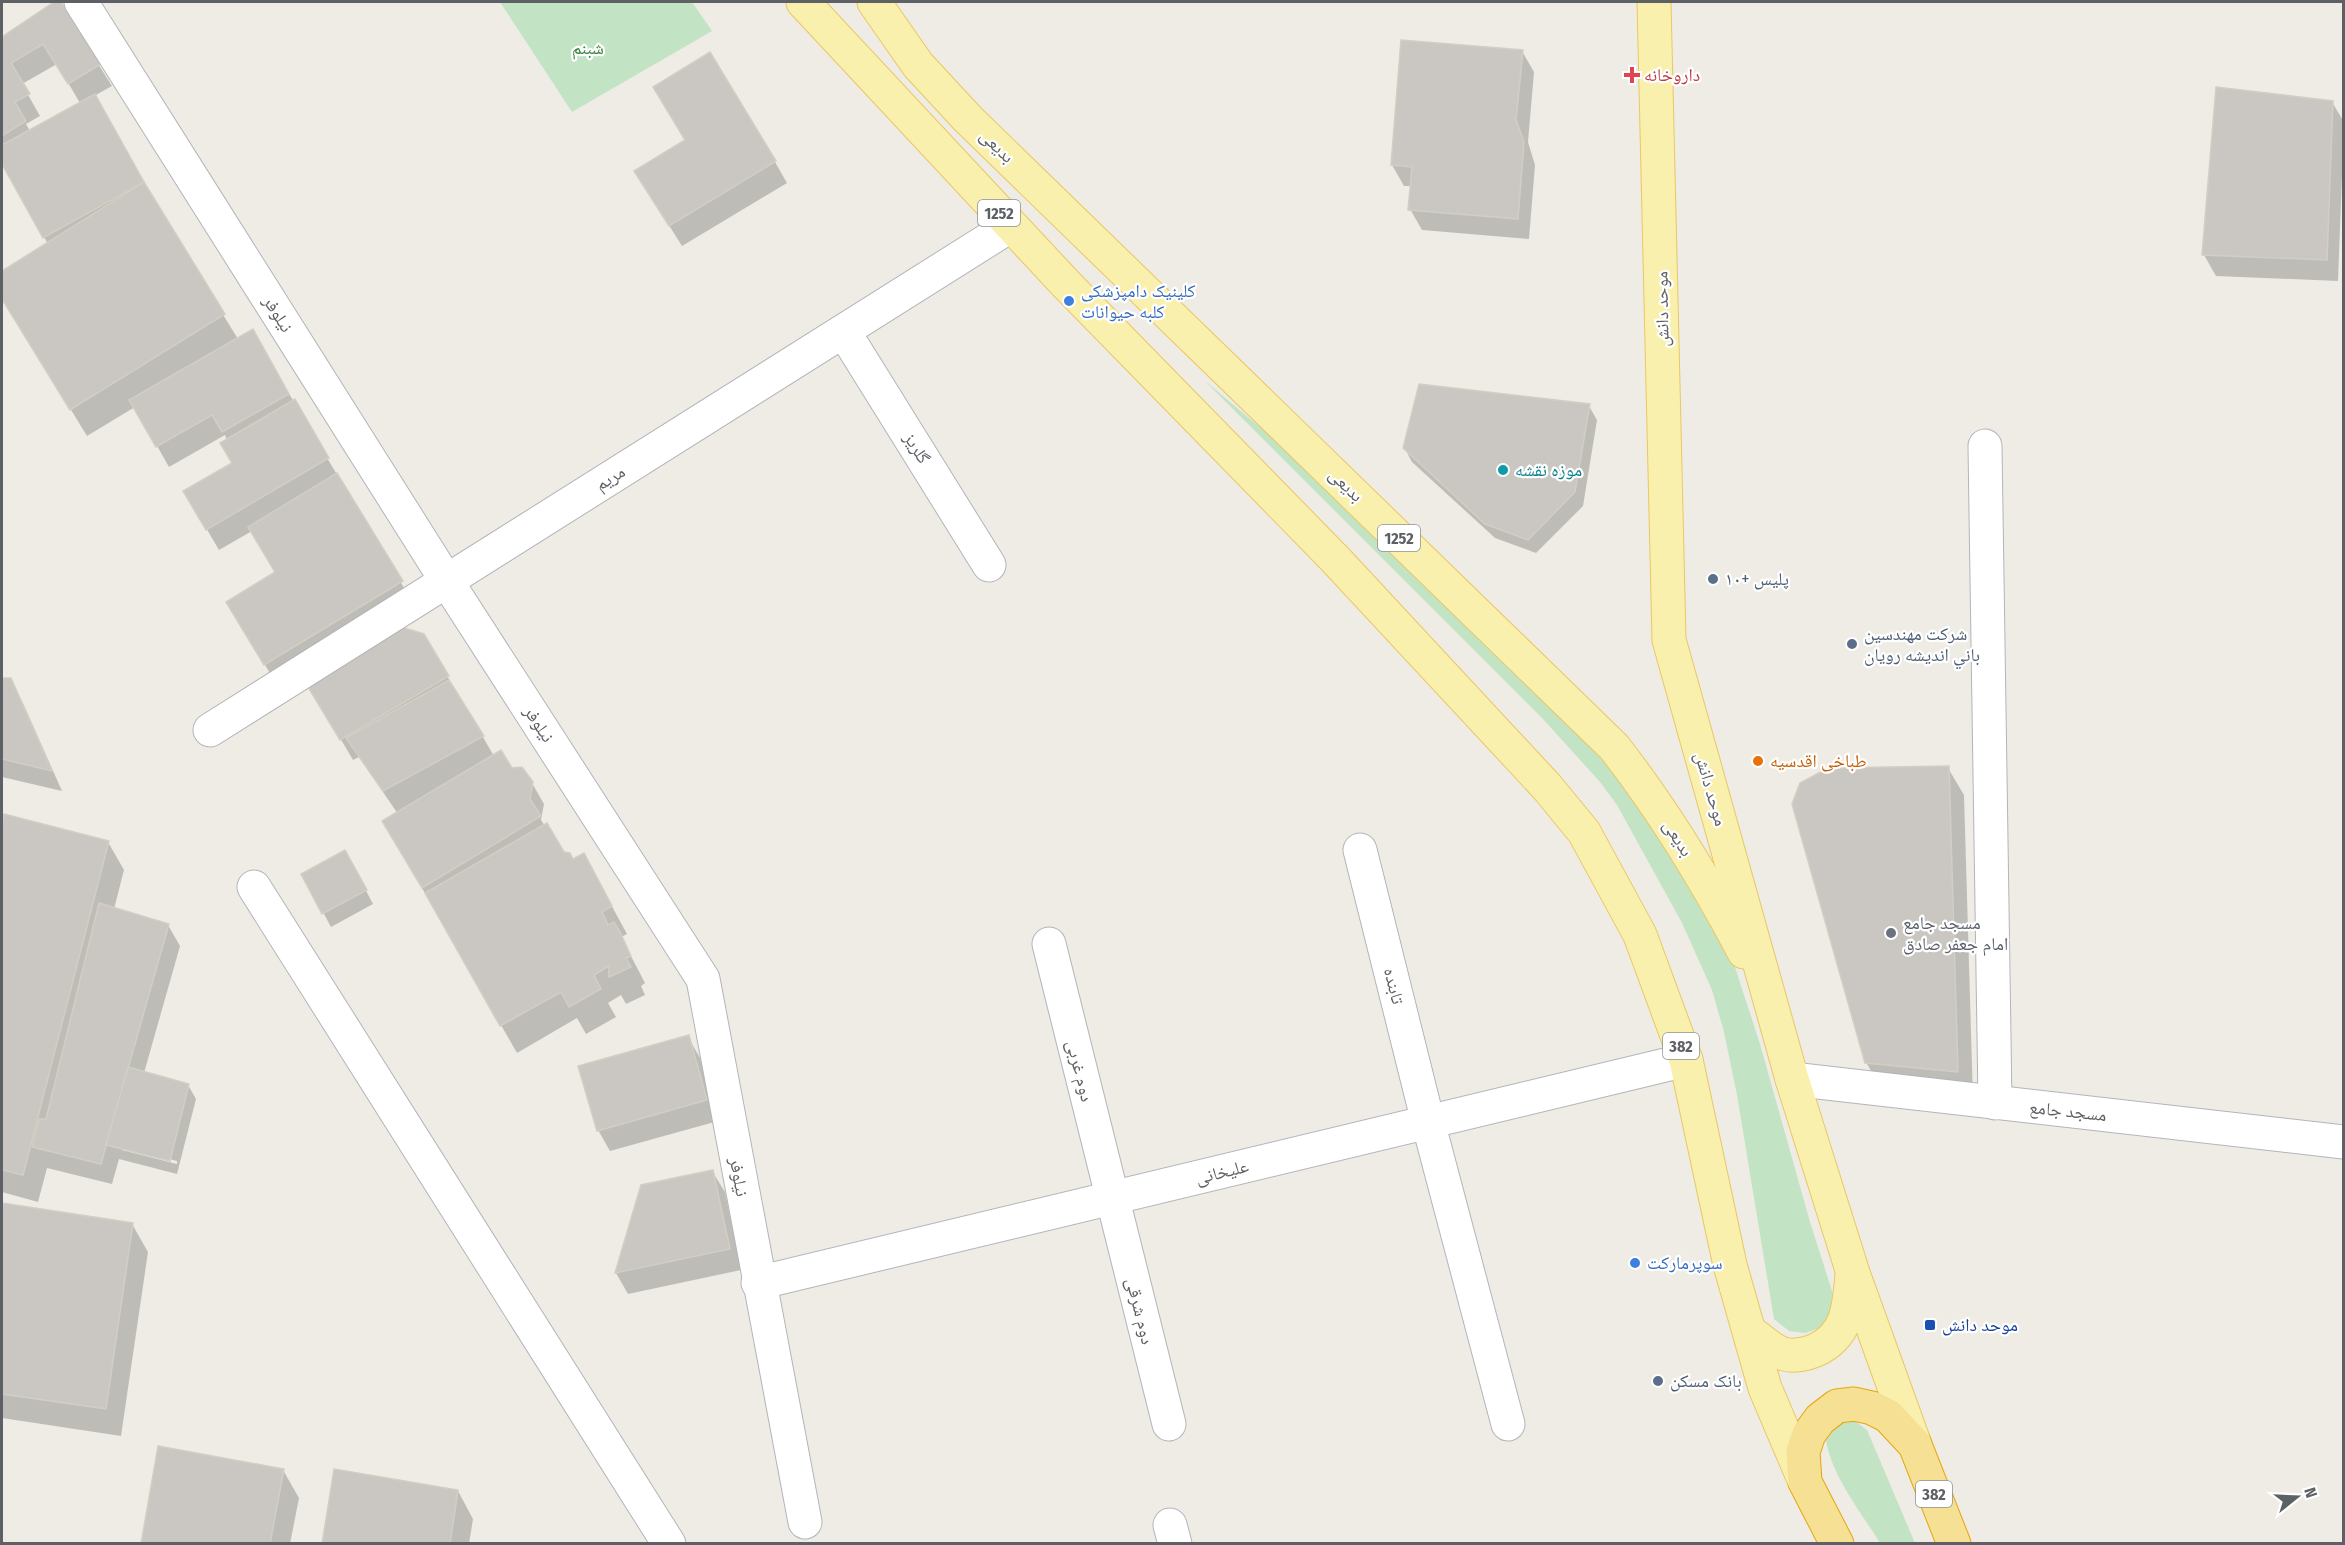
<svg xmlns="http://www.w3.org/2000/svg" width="2345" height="1545" font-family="'Fira Sans Condensed','Noto Naskh Arabic',sans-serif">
	<rect width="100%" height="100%" fill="#eeece5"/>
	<!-- green -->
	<g fill="#c3e4c4">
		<polygon points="500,2 692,2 712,31 572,112"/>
		<polygon points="1204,380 1374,524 1622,772 1734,964 1760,1044 1810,1222 1833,1294 1829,1319 1820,1328 1805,1333 1789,1331 1774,1319 1737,1095 1724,1032 1712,990 1682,923 1617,805 1600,782 1543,719"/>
		<path d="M1842,1421H1855L1867,1430L1915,1543H1880C1861,1512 1833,1478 1826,1441L1829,1433Z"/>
	</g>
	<!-- shadow -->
	<g fill="#0003" fill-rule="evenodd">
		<path d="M57,2H59L112,86L94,96L147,191L238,339L252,331L413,603L277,685L240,623L277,573L252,531L219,550L185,492L234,464L225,435L169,467L135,407L87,436L2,297V272L48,244L2,164V38ZM57,64L80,103L30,131L26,124L40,116L22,84Z"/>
		<polygon points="1522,51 1534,72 1528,142 1535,165 1529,239 1422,230 1410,209 1412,186 1404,186 1392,165"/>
		<polygon points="2332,102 2344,122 2338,281 2216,276 2204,255"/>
		<polygon points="775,162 787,183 682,246 648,192"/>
		<polygon points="1589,406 1597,420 1583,506 1536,553 1495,538 1412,462 1404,447"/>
		<polygon points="423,635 494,756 532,783 544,804 541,820 545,826 563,854 572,861 584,855 627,934 621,937 645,983 641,986 645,995 626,1004 621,995 608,1003 616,1017 586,1034 577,1018 517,1053 384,822 398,814 359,757 353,760 307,682"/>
		<polygon points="2,679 10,680 22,701 62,791 2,777"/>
		<polygon points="1948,768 1964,795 1973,1099 1882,1090 1866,1062"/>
		<path d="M2,814L108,842L124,870L114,909L168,925L180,946L144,1073L188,1085L196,1099L177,1174L119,1159L112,1184L47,1168L38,1202L2,1192ZM122,1147L177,1161V1164L122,1150Z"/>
		<polygon points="353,866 373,904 331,927 303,875"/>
		<polygon points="688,1037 700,1058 718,1121 610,1151 598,1130"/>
		<polygon points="712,1171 725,1192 741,1270 628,1294 616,1273 642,1187"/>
		<polygon points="2,1204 132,1224 148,1252 121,1436 2,1418"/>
		<polygon points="283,1470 299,1498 290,1544 142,1544"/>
		<polygon points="458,1491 473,1519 469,1544 323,1544"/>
	</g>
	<!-- building -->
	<g fill="#cac7c2" stroke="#d2cec3" stroke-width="1.5">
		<polygon points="54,2 61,2 101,64 68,84 43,44 11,63 30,94 15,102 26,121 2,136 2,37"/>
		<polygon points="1401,40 1523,50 1516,120 1524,142 1518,219 1408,210 1412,167 1391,165"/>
		<polygon points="710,52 776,161 669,226 634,171 685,140 653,87"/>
		<polygon points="2216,87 2333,101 2327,260 2202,255"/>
		<polygon points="95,94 144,182 43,238 2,164 2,145"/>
		<polygon points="144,182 225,314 70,410 2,299 2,271"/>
		<polygon points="253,329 289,394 222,432 212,415 156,447 129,400"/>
		<polygon points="1419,384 1590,404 1575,492 1528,540 1485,524 1403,448"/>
		<polygon points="295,399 329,458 206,530 183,491 232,463 220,443"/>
		<polygon points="337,473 403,581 264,665 226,602 275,572 248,527"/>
		<polygon points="398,626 424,634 449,676 340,740 305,682"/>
		<polygon points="2,678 11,678 52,771 2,759"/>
		<polygon points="449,680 484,736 383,791 346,738"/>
		<polygon points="501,750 512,768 522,767 533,782 530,799 541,816 422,888 382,821"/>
		<polygon points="1949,766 1958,1072 1865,1063 1792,804 1800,783 1828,768"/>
		<polygon points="4,814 109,841 23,1175 2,1170 2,825"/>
		<polygon points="547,823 564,852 570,853 573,859 584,853 612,906 602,912 608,925 614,922 620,932 631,956 626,958 631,967 609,977 609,966 594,975 601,989 569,1007 561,992 500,1026 425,893"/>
		<polygon points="345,850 367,890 322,914 301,874"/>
		<polygon points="99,903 169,924 101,1164 32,1147 39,1119 46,1119"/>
		<polygon points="689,1035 707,1100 597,1131 578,1066"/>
		<polygon points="128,1067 189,1084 170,1161 106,1145"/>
		<polygon points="713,1170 730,1249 615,1273 641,1185"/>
		<polygon points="2,1203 133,1223 106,1409 2,1394"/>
		<polygon points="158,1446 284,1469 270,1544 141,1544"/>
		<polygon points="334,1469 458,1490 450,1544 322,1544"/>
	</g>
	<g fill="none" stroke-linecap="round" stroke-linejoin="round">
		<!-- minor casing -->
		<g stroke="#b2b5b9" stroke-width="35">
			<g id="minor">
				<polyline points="81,2 446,580 703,979 805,1522"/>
				<polyline points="844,332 989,565"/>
				<polyline points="1985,446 1995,1103"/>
				<polyline points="210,730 1010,226"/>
				<polyline points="1360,850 1428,1122 1508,1424"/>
				<polyline points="254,887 669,1544"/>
				<polyline points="1049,944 1169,1424"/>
				<polyline points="1792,1079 2344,1142"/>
				<polyline points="758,1283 1686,1060"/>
				<polyline points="1170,1525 1175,1544"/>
			</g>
		</g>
		<!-- major casing -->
		<g stroke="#e9c763" stroke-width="35">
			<g id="major">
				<polyline points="803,2 1066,284 1335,559 1547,787 1584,832 1640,935 1686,1060 1730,1265 1765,1388 1805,1482"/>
				<path d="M874,2L918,65L968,119L1614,747C1664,811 1706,880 1744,952"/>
				<polyline points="1654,2 1669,640 1792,1079 1853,1273 1915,1445"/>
				<path d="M1749,1331C1759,1338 1772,1351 1784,1354C1793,1357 1807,1354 1816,1350C1848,1335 1849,1307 1852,1275"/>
			</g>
		</g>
		<!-- highway casing -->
		<g stroke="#e5a70e" stroke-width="35">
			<polyline id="highway" points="1837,1544 1805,1482 1803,1452 1809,1434 1820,1419 1837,1406 1854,1404 1872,1408 1888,1416 1915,1445 1954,1544"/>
		</g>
		<!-- minor -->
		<use href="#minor" stroke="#fff" stroke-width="33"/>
		<!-- major -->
		<use href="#major" stroke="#faf0ae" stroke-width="33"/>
		<!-- highway -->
		<use href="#highway" stroke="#f6e094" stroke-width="33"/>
	</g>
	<!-- markers -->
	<path fill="#e0444e" stroke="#fff" stroke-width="2" d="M1629 66h6v6h6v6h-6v6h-6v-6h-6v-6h6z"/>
	<g fill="#3f7fe0" stroke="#fff" stroke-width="2">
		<circle cx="1069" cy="301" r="6"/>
		<circle cx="1635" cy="1263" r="6"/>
	</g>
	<circle fill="#0f9aa8" stroke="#fff" stroke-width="2" cx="1503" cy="470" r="6"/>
	<g fill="#5c6f8a" stroke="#fff" stroke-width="2">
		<circle cx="1713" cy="579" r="6"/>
		<circle cx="1852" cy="644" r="6"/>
		<circle cx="1658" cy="1381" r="6"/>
	</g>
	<circle fill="#e8710a" stroke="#fff" stroke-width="2" cx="1758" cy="761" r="6"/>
	<circle fill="#6b7280" stroke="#fff" stroke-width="2" cx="1891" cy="933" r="6"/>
	<rect fill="#1a4fb4" stroke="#fff" stroke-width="2" x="1924" y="1319" width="12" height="12" rx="3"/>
	<g text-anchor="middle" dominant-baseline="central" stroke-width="4.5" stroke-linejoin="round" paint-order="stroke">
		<!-- shield labels -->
		<g fill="#fff" stroke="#8e9092" stroke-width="1.5">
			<rect x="978" y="200" width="42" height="26" rx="4.5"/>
			<rect x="1378" y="525" width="42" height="26" rx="4.5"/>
			<rect x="1663" y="1033" width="36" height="26" rx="4.5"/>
			<rect x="1916" y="1481" width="36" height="26" rx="4.5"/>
		</g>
		<g font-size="16" font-weight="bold" fill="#5d6064">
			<text x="999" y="213">1252</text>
			<text x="1399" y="538">1252</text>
			<text x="1681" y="1046">382</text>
			<text x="1934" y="1494">382</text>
		</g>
		<!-- park labels -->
		<g font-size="18" fill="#3b8541" stroke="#fff">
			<text x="588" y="48">شبنم</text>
		</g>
		<!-- health labels -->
		<g font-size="18" fill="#be3a42" stroke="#fff" text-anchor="start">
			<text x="1644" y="75">داروخانه</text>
		</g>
		<!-- street labels -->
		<g font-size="18" fill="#5d6064" stroke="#fff">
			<text transform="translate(997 146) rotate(44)">بدیعی</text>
			<text transform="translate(1662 309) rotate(-91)">موحد دانش</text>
			<text transform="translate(278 314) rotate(58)">نیلوفر</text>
			<text transform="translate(917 448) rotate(58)">گلریز</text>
			<text transform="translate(610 478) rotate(-32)">مریم</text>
			<text transform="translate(1346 485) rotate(44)">بدیعی</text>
			<text transform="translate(539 724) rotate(57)">نیلوفر</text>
			<text transform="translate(1711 789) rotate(74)">موحد دانش</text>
			<text transform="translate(1678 838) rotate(58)">بدیعی</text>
			<text transform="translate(1394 986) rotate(76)">تابنده</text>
			<text transform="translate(1080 1071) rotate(76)">دوم غربی</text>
			<text transform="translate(2068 1111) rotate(6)">مسجد جامع</text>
			<text transform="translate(1222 1172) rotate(-14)">علیخانی</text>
			<text transform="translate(739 1177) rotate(80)">نیلوفر</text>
			<text transform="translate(1140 1311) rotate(76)">دوم شرقی</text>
		</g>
		<!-- shop labels -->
		<g font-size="18" fill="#366cbe" stroke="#fff" text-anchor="start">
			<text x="1081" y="291">کلینیک دامپزشکی<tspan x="1081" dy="21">کلبه حیوانات</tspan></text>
			<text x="1647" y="1263">سوپرمارکت</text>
		</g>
		<!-- culture labels -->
		<g font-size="18" fill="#0d838f" stroke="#fff" text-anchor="start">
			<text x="1515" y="470">موزه نقشه</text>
		</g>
		<!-- service labels -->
		<g font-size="18" fill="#4e5e75" stroke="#fff" text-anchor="start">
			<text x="1725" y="579">پلیس +۱۰</text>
			<text x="1864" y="634">شركت مهندسين<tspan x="1864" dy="21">باني انديشه رويان</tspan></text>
			<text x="1670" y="1381">بانک مسکن</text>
		</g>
		<!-- food labels -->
		<g font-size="18" fill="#c56008" stroke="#fff" text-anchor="start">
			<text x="1770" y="761">طباخى اقدسيه</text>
		</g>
		<!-- worship labels -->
		<g font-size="18" fill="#5b616d" stroke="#fff" text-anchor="start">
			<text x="1903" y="923">مسجد جامع<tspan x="1903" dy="21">امام جعفر صادق</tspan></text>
		</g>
		<!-- transit labels -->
		<g font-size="18" fill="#164399" stroke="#fff" text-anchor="start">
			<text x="1942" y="1325">موحد دانش</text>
		</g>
	</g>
	<!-- border -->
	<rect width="2345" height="1545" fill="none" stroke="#5d6064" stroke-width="6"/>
	<!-- north arrow -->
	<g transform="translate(2297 1497) rotate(72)" stroke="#ffffff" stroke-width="4.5" paint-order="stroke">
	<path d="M0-4.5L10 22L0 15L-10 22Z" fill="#5d6064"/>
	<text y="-9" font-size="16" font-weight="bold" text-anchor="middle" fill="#5d6064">N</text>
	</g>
</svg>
